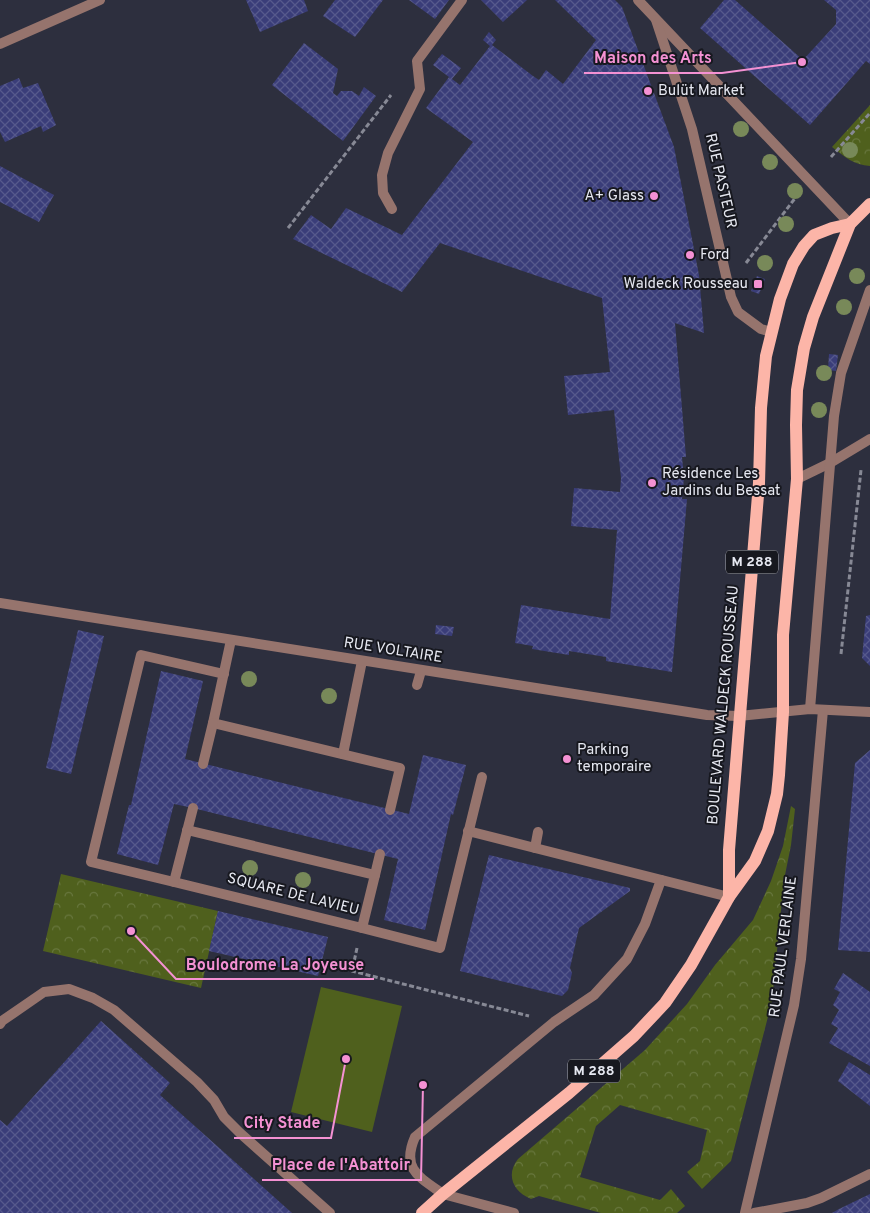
<svg xmlns="http://www.w3.org/2000/svg" width="870" height="1213" font-family="Overpass,sans-serif">
	<defs>
		<pattern id="park-crowns" width="20" height="18" patternUnits="userSpaceOnUse" patternTransform="scale(1.25)"><rect width="20" height="18" fill="#4f601d"/><path d="M2 6a3 3 0 1 1 6 0M12 15a3 3 0 1 1 6 0" fill="none" stroke="#68773e"/></pattern>
		<pattern id="building-cross-hatch" width="8" height="8" patternUnits="userSpaceOnUse" patternTransform="scale(1.25)"><rect width="8" height="8" fill="#3a3d79"/><path d="M0 0l8 8M0 8l8-8" fill="none" stroke="#56598c"/></pattern>
	</defs>
	<rect width="100%" height="100%" fill="#2d2f3e"/>
	<!-- park -->
	<g fill="url(#park-crowns)">
		<path d="M870,105V166C854,165 845,157 832,147Z"/>
		<path d="M791,806L795,809L791,845L784,880L772,1001L731,1161L702,1189L687,1172L700,1161L707,1130L620,1105L596,1126L580,1177L660,1200L671,1189L685,1206L677,1213H601L539,1196L531,1199C512,1191 506,1174 518,1159L645,1050L687,1004L715,965L753,920L771,881L783,846Z"/>
		<polygon points="61,874 218,911 201,988 43,951"/>
	</g>
	<!-- garden -->
	<polygon fill="#4f601d" points="321,987 402,1006 372,1132 291,1112"/>
	<!-- building -->
	<g fill="url(#building-cross-hatch)">
		<polygon points="246,0 304,0 308,11 260,32"/>
		<polygon points="335,0 383,0 355,37 323,16"/>
		<polygon points="409,0 449,0 435,19"/>
		<polygon points="481,0 527,0 503,22"/>
		<polygon points="555,0 615,0 622,7 674,147 699,275 704,333 675,323 686,457 682,457 684,478 682,499 687,499 672,672 606,661 606,657 569,651 569,655 532,649 533,646 515,643 521,605 610,619 617,530 571,526 574,488 620,492 621,478 614,410 568,415 564,376 610,372 602,298 440,243 402,292 293,239 311,215 331,229 346,208 402,235 473,142 426,108 449,77 433,65 442,54 461,68 452,79 460,85 490,46 483,40 489,32 496,40 492,45 533,76 539,80 546,70 563,84 596,40"/>
		<polygon points="724,0 735,0 803,60 836,24 836,10 824,0 870,0 870,64 866,61 810,125 700,28"/>
		<polygon points="304,43 338,69 333,93 337,96 341,91 352,91 359,96 364,87 376,96 343,141 272,85"/>
		<polygon points="19,78 23,88 38,83 56,125 43,132 41,126 5,142 0,132 0,86"/>
		<polygon points="0,166 54,195 39,222 0,202"/>
		<polygon points="757,276 765,279 759,294 751,291"/>
		<polygon points="829,354 838,355 836,371 828,370"/>
		<polygon points="870,615 870,666 862,658 866,616"/>
		<polygon points="436,625 454,627 452,636 435,634"/>
		<polygon points="78,630 104,636 71,774 46,768"/>
		<polygon points="161,671 203,681 185,759 409,814 423,755 466,765 453,815 451,814 425,930 384,920 398,859 193,808 174,804 158,865 117,854 129,805 131,805"/>
		<polygon points="870,750 870,952 838,950 855,763"/>
		<polygon points="489,855 630,888 630,891 579,928 570,968 572,973 568,990 562,996 460,971"/>
		<polygon points="218,911 328,937 318,976 209,951"/>
		<polygon points="843,973 870,992 870,1066 829,1043 838,1028 831,1024 839,1010 833,1005 840,992 834,989"/>
		<polygon points="101,1021 170,1083 160,1095 292,1213 0,1213 0,1120 7,1126"/>
		<polygon points="849,1062 870,1075 870,1106 838,1081"/>
		<polygon points="870,1194 870,1213 832,1213 839,1209"/>
	</g>
	<g fill="none" stroke-linecap="round" stroke-linejoin="round">
		<!-- path -->
		<g stroke="#878995" stroke-width="3" stroke-dasharray="5 2.5" stroke-linecap="butt">
			<polyline points="831,157 870,113"/>
			<polyline points="288,228 391,95"/>
			<polyline points="746,263 796,197"/>
			<polyline points="841,654 861,470"/>
			<polyline points="357,948 352,971 529,1016"/>
		</g>
		<!-- lane -->
		<g stroke="#96746d" stroke-width="10">
			<polyline points="0,44 100,0"/>
			<polyline points="392,209 383,193 382,175 388,153 420,89 417,61 462,0"/>
			<polyline points="231,640 213,723 400,768 390,810"/>
			<polyline points="417,685 421,671"/>
			<polyline points="343,754 362,661"/>
			<polyline points="203,764 213,723"/>
			<polyline points="187,830 375,875 362,928 174,882 193,808"/>
			<polyline points="468,831 535,848"/>
			<polyline points="538,832 535,848 729,897"/>
			<polyline points="375,875 380,854"/>
			<polyline points="174,882 91,862 141,655 224,674"/>
			<polyline points="362,928 440,948 482,777"/>
			<polyline points="0,1024 2,1021 44,992 69,989 93,998 114,1010 197,1082 214,1100 224,1117 240,1133 330,1213"/>
			<path d="M443,1194C419,1177 401,1169 415,1137L554,1022L594,995L627,959L645,924L661,880"/>
		</g>
		<!-- street -->
		<g stroke="#96746d" stroke-width="10">
			<polyline points="638,0 850,224"/>
			<polyline points="656,20 692,129 731,297 738,312 761,329 772,332"/>
			<polyline points="797,479 830,463 870,439"/>
			<polyline points="0,603 707,715 739,716 810,709 870,712"/>
			<polyline points="810,709 834,416 841,373 870,290"/>
			<polyline points="443,1194 514,1213"/>
			<polyline points="745,1213 794,1005 801,959 823,710"/>
			<polyline points="754,1213 807,1203 821,1198 870,1174"/>
		</g>
		<!-- primary -->
		<g stroke="#fcb5a8" stroke-width="12">
			<polyline points="729,897 729,850 759,483 761,408 766,356 780,299 793,264 804,246 814,235 832,228 850,224"/>
			<polyline points="422,1213 443,1194 569,1093 634,1036 665,1003 691,965 729,897 755,861 768,831 777,794 779,775 783,712 783,635 797,479 796,425 797,390 804,348 813,317 850,224 870,204"/>
		</g>
	</g>
	<!-- trees -->
	<g fill="#788959">
		<circle cx="741" cy="129" r="8"/>
		<circle cx="850" cy="150" r="8"/>
		<circle cx="770" cy="162" r="8"/>
		<circle cx="795" cy="191" r="8"/>
		<circle cx="786" cy="224" r="8"/>
		<circle cx="765" cy="263" r="8"/>
		<circle cx="857" cy="276" r="8"/>
		<circle cx="844" cy="307" r="8"/>
		<circle cx="824" cy="373" r="8"/>
		<circle cx="819" cy="410" r="8"/>
		<circle cx="249" cy="679" r="8"/>
		<circle cx="329" cy="696" r="8"/>
		<circle cx="250" cy="868" r="8"/>
		<circle cx="303" cy="880" r="8"/>
	</g>
	<!-- markers -->
	<g fill="#f491d3" stroke="#17181f" stroke-width="2">
		<circle cx="648" cy="91" r="5"/>
		<circle cx="654" cy="196" r="5"/>
		<circle cx="690" cy="255" r="5"/>
		<rect x="753" y="279" width="10" height="10" rx="2.5"/>
		<circle cx="652" cy="483" r="5"/>
		<circle cx="567" cy="759" r="5"/>
	</g>
	<g text-anchor="middle" dominant-baseline="central" stroke-width="4" stroke-linejoin="round" paint-order="stroke">
		<!-- shield labels -->
		<g fill="#17181f" stroke="#a8aab2" stroke-width="1">
			<rect x="726" y="550.5" width="52" height="23" rx="4"/>
			<rect x="568" y="1059.5" width="52" height="23" rx="4"/>
		</g>
		<g font-size="14" font-weight="bold" fill="#e6e8f1">
			<text x="752" y="562">M 288</text>
			<text x="594" y="1071">M 288</text>
		</g>
		<!-- poi labels -->
		<g font-size="15" fill="#e6e8f1" stroke="#17181f" text-anchor="start">
			<text x="658" y="91">Bulüt Market</text>
			<text x="644" y="196" text-anchor="end">A+ Glass</text>
			<text x="700" y="255">Ford</text>
			<text x="748" y="284" text-anchor="end">Waldeck Rousseau</text>
			<text x="662" y="474">Résidence Les<tspan x="662" dy="17">Jardins du Bessat</tspan></text>
			<text x="577" y="750">Parking<tspan x="577" dy="17">temporaire</tspan></text>
		</g>
		<!-- street labels -->
		<g font-size="15" fill="#e6e8f1" stroke="#17181f">
			<text transform="translate(720 181) rotate(77)">RUE PASTEUR</text>
			<text transform="translate(393 651) rotate(9)">RUE VOLTAIRE</text>
			<text transform="translate(724 705) rotate(-85)">BOULEVARD WALDECK ROUSSEAU</text>
			<text transform="translate(293 895) rotate(14)">SQUARE DE LAVIEU</text>
			<text transform="translate(784 947) rotate(-83)">RUE PAUL VERLAINE</text>
		</g>
	</g>
	<!-- callouts -->
	<path fill="none" stroke="#f491d3" stroke-width="2" d="M802 62L722 73H584M131 931L176 979H374M346 1059L331 1138H234M423 1085L421 1180H262"/>
	<g fill="#f491d3" stroke="#17181f" stroke-width="2">
		<circle cx="802" cy="62" r="5"/>
		<circle cx="131" cy="931" r="5"/>
		<circle cx="346" cy="1059" r="5"/>
		<circle cx="423" cy="1085" r="5"/>
	</g>
	<g font-size="16" text-anchor="middle" font-weight="bold" fill="#f491d3" stroke="#17181f" stroke-width="4" stroke-linejoin="round" paint-order="stroke">
		<text x="653" y="63">Maison des Arts</text>
		<text x="275" y="970">Boulodrome La Joyeuse</text>
		<text x="282" y="1128">City Stade</text>
		<text x="341" y="1170">Place de l'Abattoir</text>
	</g>
</svg>
